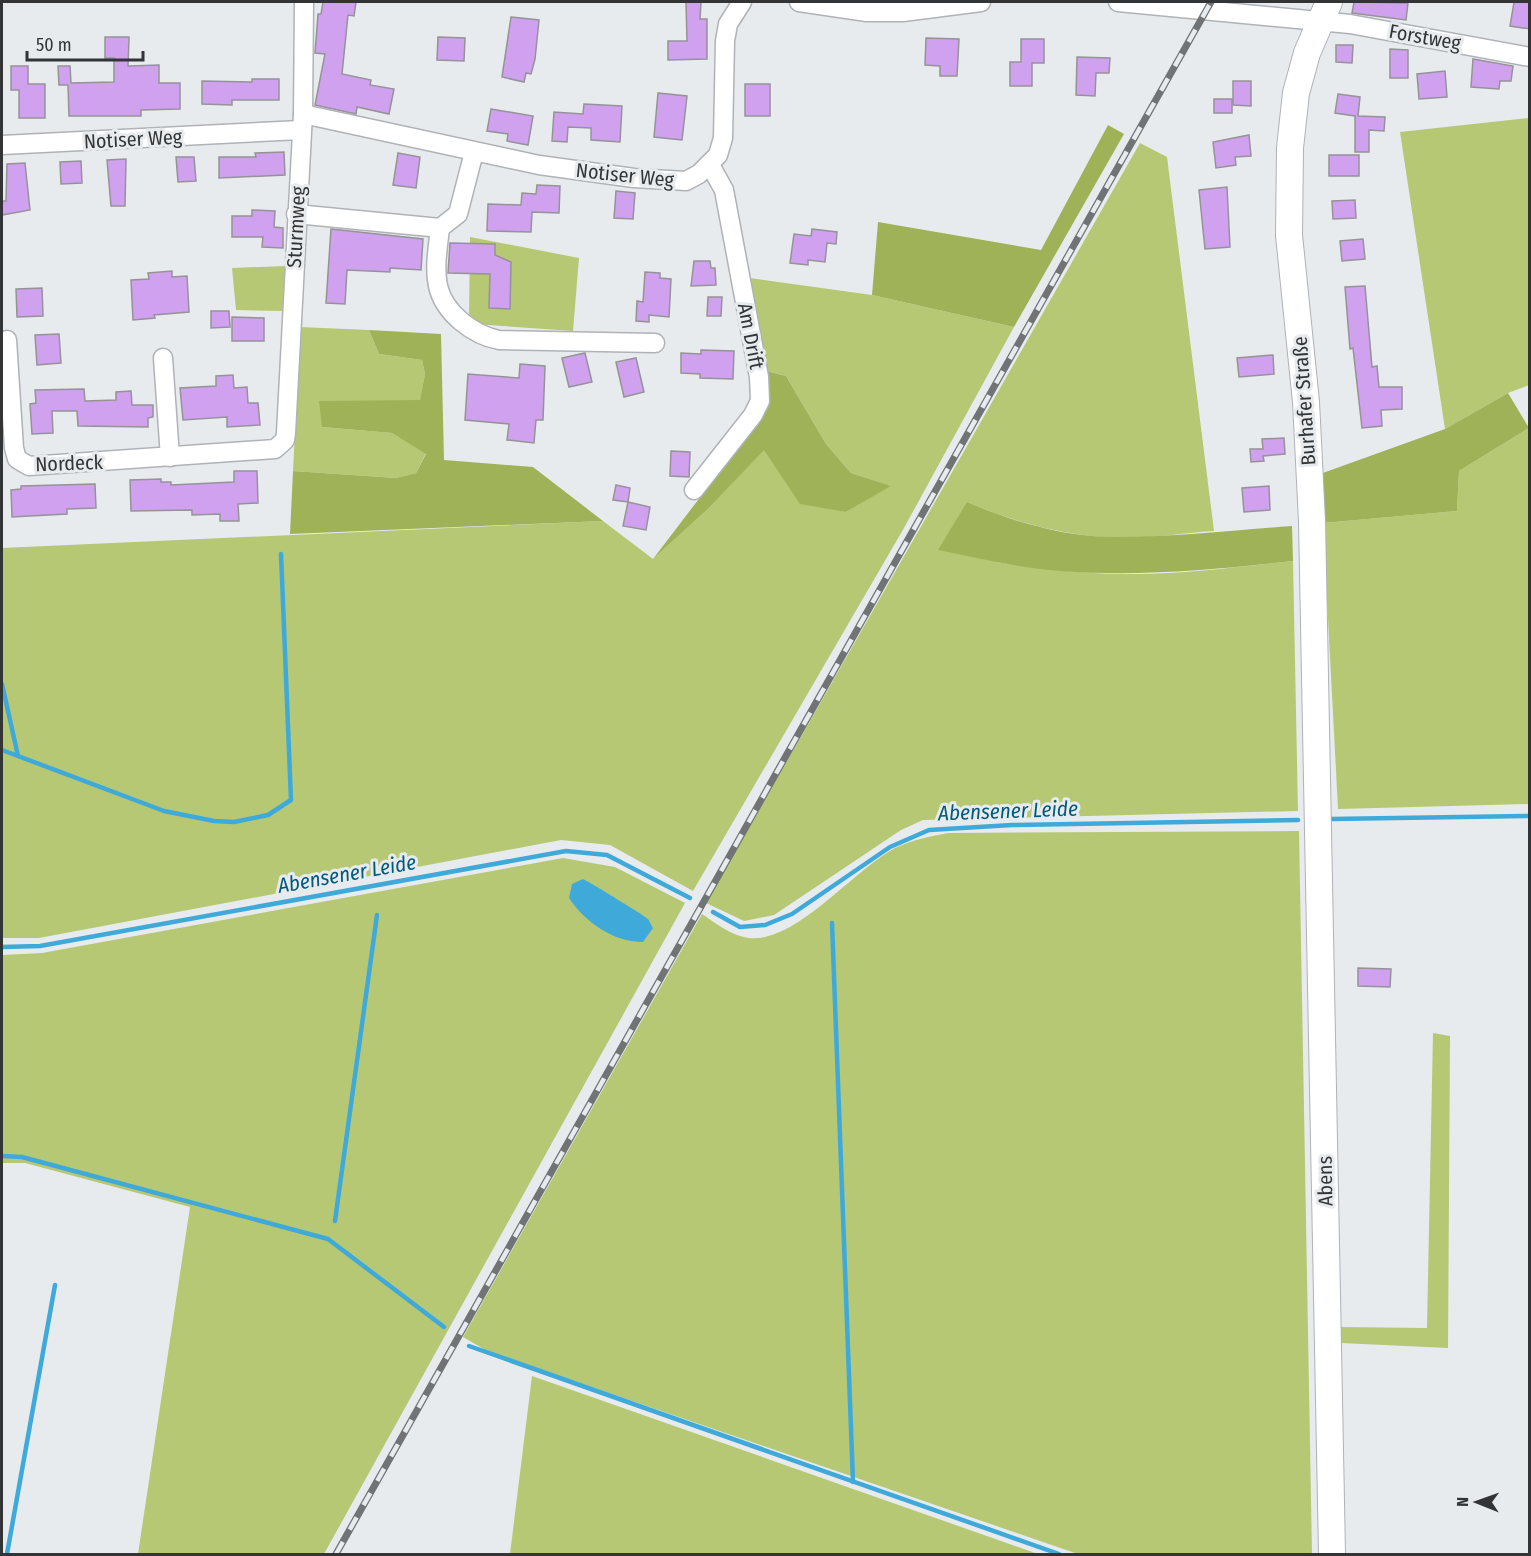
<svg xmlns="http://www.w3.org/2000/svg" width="1531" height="1556" font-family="'Fira Sans Condensed',sans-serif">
	<rect width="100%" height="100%" fill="#e7ebee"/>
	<!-- green -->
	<g fill="#b6c874">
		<polygon points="1529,118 1529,385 1508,393 1445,429 1400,132"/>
		<path d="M1140,143L1167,157L1214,531C1182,533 1148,539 1116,538C1065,536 1014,522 967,502L996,562C1039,568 1081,574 1124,574C1180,575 1237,567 1293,561L1298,811L923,820L901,830L774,915L744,921L706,903Z"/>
		<polygon points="470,237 579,258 573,331 473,324 469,320"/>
		<polygon points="286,266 283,311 236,310 232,268"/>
		<polygon points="750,278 872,295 1014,327 904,528 693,891 610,845 561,840 39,938 2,938 2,548 603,521 653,559 708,509 764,449 829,508 846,512 890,486 851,473 826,444 786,376 766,371"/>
		<polygon points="300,327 369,330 379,354 422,360 425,374 420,401 399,401 322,427 392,433 426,453 416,473 396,478 293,471"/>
		<polygon points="1529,428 1529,804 1338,809 1323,523 1457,511 1459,471"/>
		<path d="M1299,831L1312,1554H1078L487,1351L463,1337L702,914C721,927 741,943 765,937C809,927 855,870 895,848C912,840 930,836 949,833Z"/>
		<polygon points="563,858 615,867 685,903 324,1554 138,1554 190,1207 25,1163 2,1163 2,955 42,953"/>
		<polygon points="1433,1033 1450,1036 1448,1348 1341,1343 1339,1327 1427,1328"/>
		<polygon points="532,1376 1038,1554 510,1554"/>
	</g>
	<!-- forest -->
	<g fill="#a0b257">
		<polygon points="1108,125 1124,134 1014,327 872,295 878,222 1041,250"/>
		<polygon points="369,330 441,334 444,460 533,467 603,521 290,534 293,471 396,478 416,473 426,454 392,433 322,427 319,401 420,400 425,374 422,360 379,354"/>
		<polygon points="766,371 786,376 826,444 851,473 891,486 846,512 800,504 764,450 708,509 653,559 756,424"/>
		<polygon points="1508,393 1529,428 1459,471 1457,511 1323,523 1320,474 1445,429"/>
		<path d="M967,502C1014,522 1067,538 1118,537C1176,537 1234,530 1292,526L1293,561C1215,570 1138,577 1060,571C1019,568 978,558 938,550Z"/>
	</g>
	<!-- water -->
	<path fill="#3fa9da" d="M583,879C588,881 645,916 648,919C650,922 651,925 653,928L643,942C613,942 585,922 569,898L572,884Z"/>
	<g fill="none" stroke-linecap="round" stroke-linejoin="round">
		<!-- stream -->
		<g stroke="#3fa9da" stroke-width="4.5">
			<polyline points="2,684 18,756"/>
			<polyline points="2,750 164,811 214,821 234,822 268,815 291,800 281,554"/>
			<polyline points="1331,819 1530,816"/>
			<polyline points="713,912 740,927 765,925 792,914 890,847 929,830 1012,825 1298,820"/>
			<polyline points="832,923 853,1482"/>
			<polyline points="2,947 40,946 566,851 607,855 690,898"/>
			<polyline points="2,1156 22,1157 328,1239 444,1327"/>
			<polyline points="335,1221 377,915"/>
			<polyline points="469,1346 1059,1554"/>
			<polyline points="7,1554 55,1285"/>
		</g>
	</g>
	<!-- building -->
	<g fill="#d0a1ef" stroke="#959397" stroke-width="1.5">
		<polygon points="323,2 356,2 354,16 348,15 342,74 371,80 370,85 394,89 389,114 357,107 356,114 315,105 325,54 315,53 318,14 321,14"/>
		<polygon points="686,2 701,2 700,19 707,19 707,59 668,60 668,41 687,41"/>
		<polygon points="1354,2 1408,3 1406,20 1352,13"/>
		<polygon points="1514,2 1530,2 1530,29 1510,26"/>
		<polygon points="511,17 539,20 535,59 531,74 526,73 524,82 502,77"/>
		<polygon points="105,37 129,37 128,66 159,65 159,83 180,83 180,109 141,110 141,116 69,116 68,85 59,85 58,66 70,66 71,83 114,82 114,58 105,58"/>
		<polygon points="438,37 465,38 464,61 437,60"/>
		<polygon points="926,38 959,39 957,76 940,76 940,66 925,65"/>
		<polygon points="1021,39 1044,39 1044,63 1032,63 1032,86 1010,86 1010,62 1021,62"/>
		<polygon points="1336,45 1353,45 1352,63 1336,62"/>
		<polygon points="1390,49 1408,50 1408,78 1390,78"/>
		<polygon points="1077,57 1110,58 1109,73 1096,73 1095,96 1076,95"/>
		<polygon points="1473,59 1513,66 1511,81 1500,81 1499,89 1471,87"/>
		<polygon points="11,66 28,66 28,84 45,84 45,118 19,118 19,90 11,90"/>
		<polygon points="1445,71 1447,97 1419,99 1417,74"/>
		<polygon points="252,79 279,79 279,100 232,100 232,105 202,104 202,81 252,82"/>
		<polygon points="1233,81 1251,81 1251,106 1233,105"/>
		<rect x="745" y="84" width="25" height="32"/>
		<polygon points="658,93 687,96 682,140 654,137"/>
		<polygon points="1338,94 1360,97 1358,116 1385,117 1384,131 1369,130 1369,152 1355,152 1355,116 1335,113"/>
		<rect x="1214" y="99" width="18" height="14"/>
		<polygon points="584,104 622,106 620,142 591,140 591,128 568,127 567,142 552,141 554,112 583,114"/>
		<polygon points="491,109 533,116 528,145 507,141 508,134 487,131"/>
		<polygon points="1249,135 1251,156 1235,157 1236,165 1216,168 1213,142"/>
		<polygon points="284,152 285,175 219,178 219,157 256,157 255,153"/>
		<polygon points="398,153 420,157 416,188 393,185"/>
		<rect x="1329" y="155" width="30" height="21"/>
		<polygon points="176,157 194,157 196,181 178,182"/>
		<polygon points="126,159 125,206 111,206 107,160"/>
		<polygon points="81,161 82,183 61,184 60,162"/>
		<polygon points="25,163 30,210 2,215 2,201 6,201 7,164"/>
		<polygon points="537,185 560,186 559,213 532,212 531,232 487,231 488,204 521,205 522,193 536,194"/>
		<polygon points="1227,187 1230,247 1205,249 1199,190"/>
		<polygon points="616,191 635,193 633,219 614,218"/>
		<polygon points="1355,200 1356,218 1333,219 1332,201"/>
		<polygon points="252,210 275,211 274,227 283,228 283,248 262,247 263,237 232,237 232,216 252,216"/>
		<polygon points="331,229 423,239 421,270 390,268 390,272 347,270 345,304 326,303"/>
		<polygon points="812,229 837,232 836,244 827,243 825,262 808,260 808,265 790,263 794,234 811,236"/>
		<polygon points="1363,239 1365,259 1342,261 1340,241"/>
		<polygon points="450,243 495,244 495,255 511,262 510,309 489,308 490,274 448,273"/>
		<polygon points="694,261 710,261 711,268 715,268 716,285 691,286"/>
		<polygon points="172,271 172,277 187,276 189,312 154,315 155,318 133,320 131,280 149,279 148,273"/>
		<polygon points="645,272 660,273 660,278 671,279 669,317 649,315 649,322 636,321 637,301 643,302"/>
		<polygon points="1365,286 1372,367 1377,366 1379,387 1402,387 1402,409 1381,410 1382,426 1362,428 1353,348 1350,349 1345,287"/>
		<polygon points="42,288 43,316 17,317 16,289"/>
		<polygon points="708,297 722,297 721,316 707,316"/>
		<polygon points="211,311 229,311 230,327 211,328"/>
		<polygon points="232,317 264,318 264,341 232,341"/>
		<polygon points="59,334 61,363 37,365 35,335"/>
		<polygon points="701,350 734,351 733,379 700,378 700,374 681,373 681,353 701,354"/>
		<polygon points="585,353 592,382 569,387 562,358"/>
		<polygon points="1273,355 1274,374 1239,377 1237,358"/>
		<polygon points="636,358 644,392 624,397 616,362"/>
		<polygon points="520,364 545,366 543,420 536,420 534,443 507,440 509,424 465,420 468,374 519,378"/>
		<polygon points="233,375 234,388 247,387 248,403 258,403 260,425 227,427 227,417 183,420 180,388 216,386 216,376"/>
		<polygon points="84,389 85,401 116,400 116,392 131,391 132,405 153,405 153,417 148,418 148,427 78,426 77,411 52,411 53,433 32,434 30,404 36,403 35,390"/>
		<polygon points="1284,438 1285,454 1263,456 1264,461 1251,462 1250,449 1263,449 1262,439"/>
		<polygon points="671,451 690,452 689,477 670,476"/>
		<polygon points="234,471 257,471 258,503 238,504 239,521 220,521 220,514 192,515 192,510 131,511 130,480 161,479 161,482 171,482 171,485 234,482"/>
		<polygon points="95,484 96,508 67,509 67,514 12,517 11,490 21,489 21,486"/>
		<polygon points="616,485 630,488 628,502 613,500"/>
		<polygon points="1269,486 1270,510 1244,512 1242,488"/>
		<polygon points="628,502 650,507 646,530 623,526"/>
		<polygon points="1358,968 1391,969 1390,987 1358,986"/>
	</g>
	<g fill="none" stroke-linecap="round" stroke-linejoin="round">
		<!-- street casing -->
		<g stroke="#afb2b6" stroke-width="21">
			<g id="street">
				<polyline points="799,2 867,12 903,12 981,2"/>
				<polyline points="1118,2 1350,24 1530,57"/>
				<polyline points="303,114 539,165 634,178 686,181 699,174 718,155 723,138 725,41 728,24 742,2"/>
				<polyline points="2,145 301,130"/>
				<polyline points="296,214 440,228 458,214 474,152"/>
				<path d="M440,228C438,247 434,267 438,286C444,313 473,335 499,340L655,343"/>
				<polyline points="7,340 14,448 17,459 29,466 275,449 285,440 286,433 303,114 304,2"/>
				<polyline points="163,358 170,457"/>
				<polyline points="694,490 753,415 760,401 759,377 724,190 710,165"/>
			</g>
		</g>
		<!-- secondary casing -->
		<g stroke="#afb2b6" stroke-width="28">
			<polyline id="secondary" points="1329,2 1307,53 1296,93 1290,148 1289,235 1306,402 1312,521 1332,1554"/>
		</g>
		<!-- street -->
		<use href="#street" stroke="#fff" stroke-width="18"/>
		<!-- secondary -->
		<use href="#secondary" stroke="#fff" stroke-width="26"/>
		<!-- rail casing -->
		<g stroke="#717375" stroke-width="7">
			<polyline id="rail" points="336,1554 1211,2"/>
		</g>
		<!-- rail -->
		<use href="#rail" stroke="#e7ebee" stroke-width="4.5" stroke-dasharray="14" stroke-linecap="butt"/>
	</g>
	<g text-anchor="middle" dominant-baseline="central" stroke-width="6" stroke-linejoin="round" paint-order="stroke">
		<!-- street labels -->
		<g font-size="20" fill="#333436" stroke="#e7ebee">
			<text transform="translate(1425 37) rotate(10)">Forstweg</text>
			<text transform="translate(133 139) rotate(-3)">Notiser Weg</text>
			<text transform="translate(625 175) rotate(6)">Notiser Weg</text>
			<text transform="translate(296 227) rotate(-87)">Sturmweg</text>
			<text transform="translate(751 336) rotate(79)">Am Drift</text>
			<text transform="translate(1304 401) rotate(-94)">Burhafer Straße</text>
			<text transform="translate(69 463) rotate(-2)">Nordeck</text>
			<text transform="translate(1325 1181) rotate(-91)">Abens</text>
		</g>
		<!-- water labels -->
		<g font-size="21" font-style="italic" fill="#025a7b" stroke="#e7ebee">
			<text transform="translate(1008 811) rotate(-2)">Abensener Leide</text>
			<text transform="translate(347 874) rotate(-10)">Abensener Leide</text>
		</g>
	</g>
	<!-- border -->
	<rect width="1531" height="1556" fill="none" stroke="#333436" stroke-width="6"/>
	<!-- north arrow -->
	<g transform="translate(1477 1502) rotate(271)" stroke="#e7ebee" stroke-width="4.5" paint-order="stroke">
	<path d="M0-4.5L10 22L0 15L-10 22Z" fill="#333436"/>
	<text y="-9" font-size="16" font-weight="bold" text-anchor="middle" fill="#333436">N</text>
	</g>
	<!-- scale -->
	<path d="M27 51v9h116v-9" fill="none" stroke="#333436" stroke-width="3"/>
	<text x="36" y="51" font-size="18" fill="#333436" stroke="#e7ebee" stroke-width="4.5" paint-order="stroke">50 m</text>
</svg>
